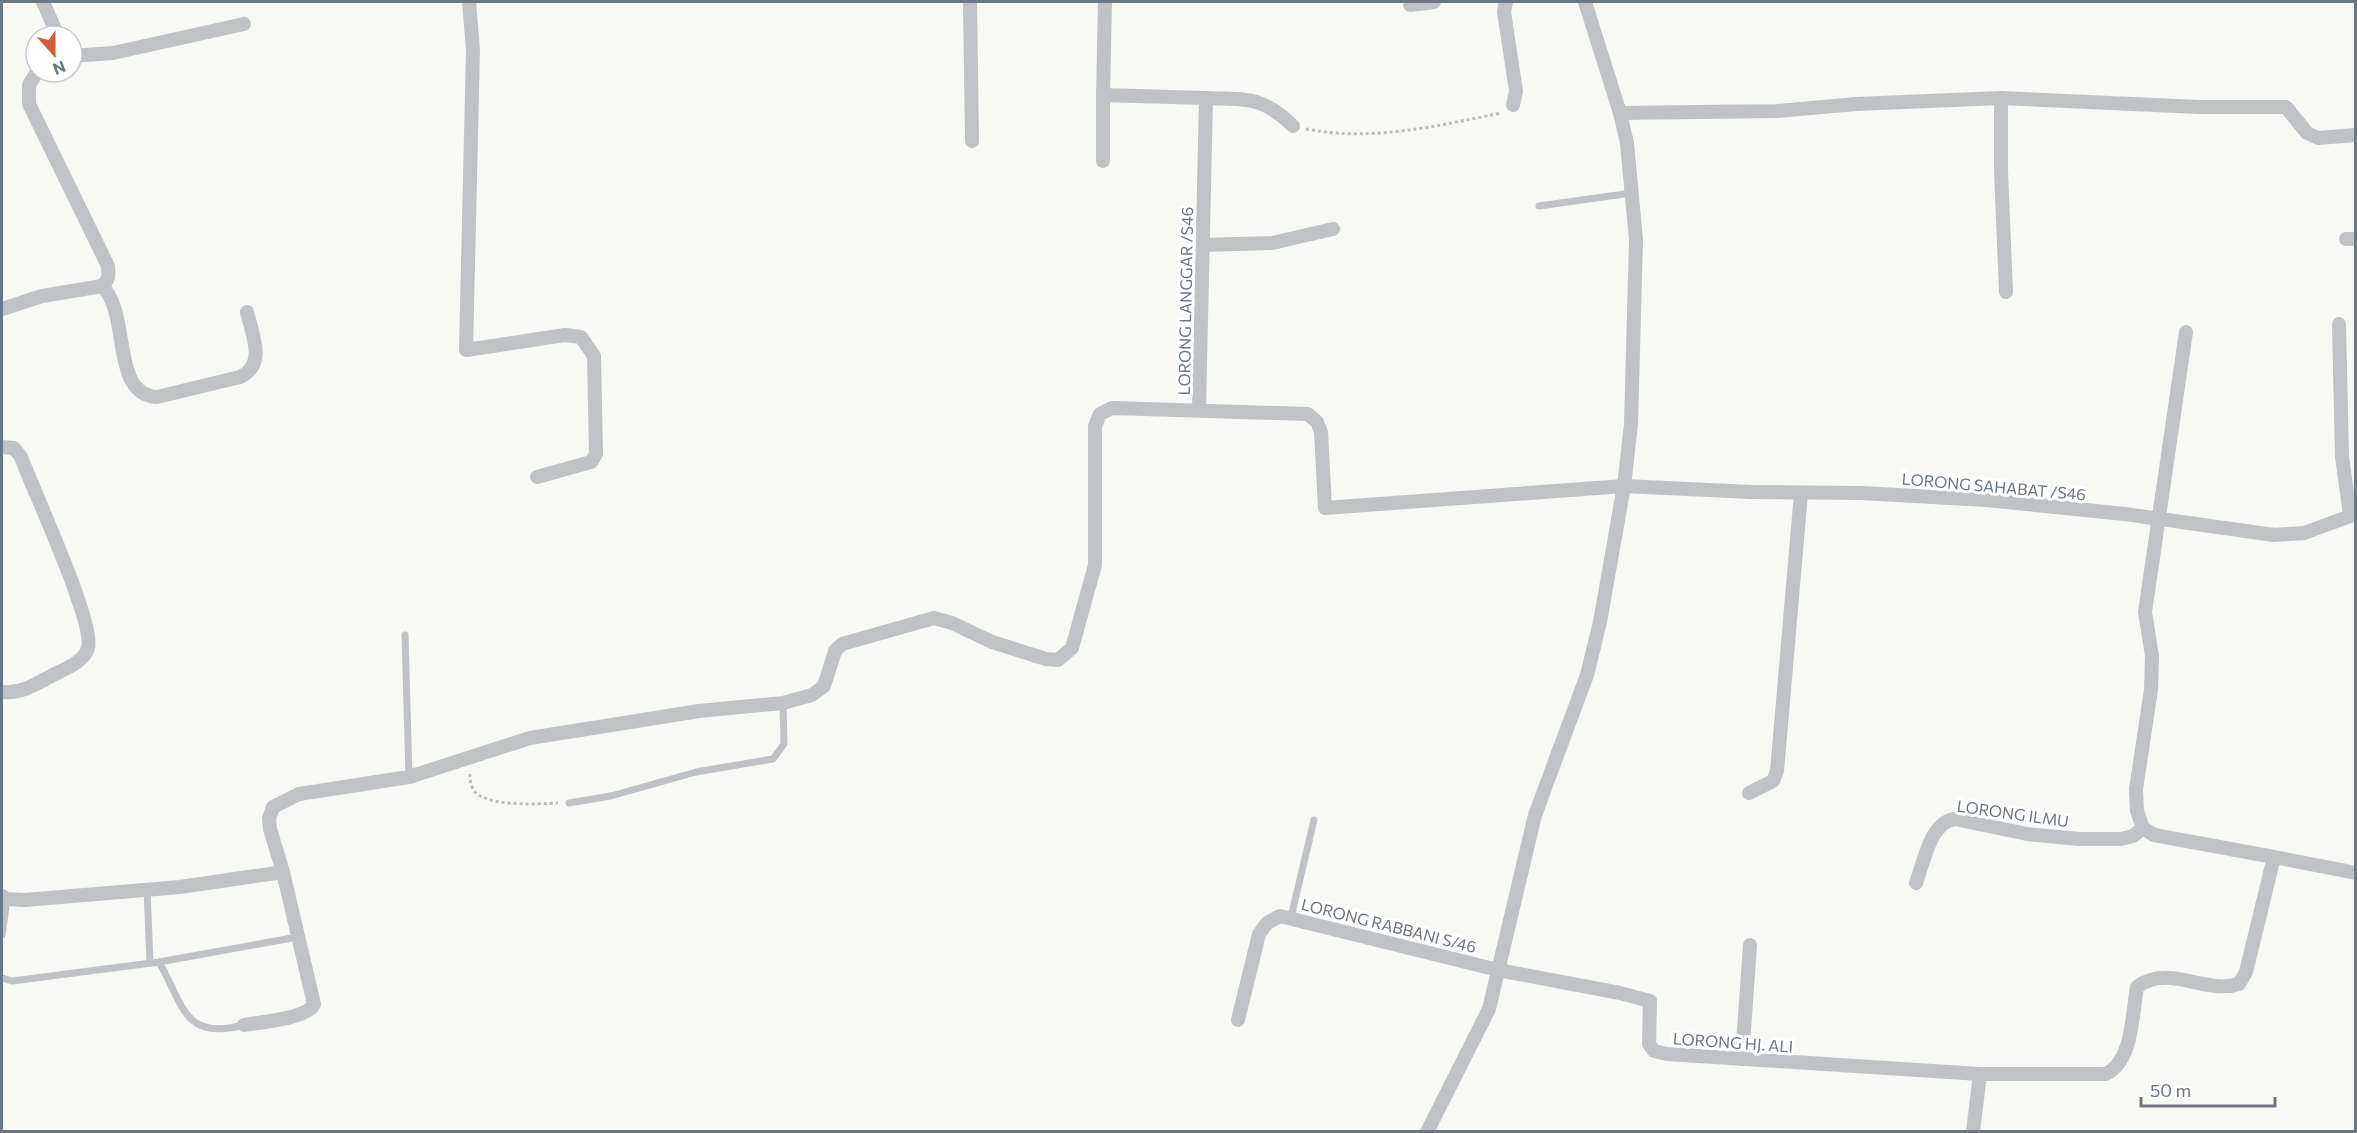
<svg xmlns="http://www.w3.org/2000/svg" width="2357" height="1133" font-family="Commissioner,sans-serif">
	<rect width="100%" height="100%" fill="#f8f8f5"/>
	<g fill="none" stroke-linecap="round" stroke-linejoin="round">
		<!-- path -->
		<g stroke="#b9bcbe" stroke-width="3" stroke-dasharray="3 3" stroke-linecap="butt">
			<path d="M1306,129C1372,142 1436,126 1501,113"/>
			<path d="M470,774C470,780 471,787 475,792C489,807 539,804 558,803"/>
		</g>
		<!-- service -->
		<g stroke="#bfc3c6" stroke-width="7">
			<polyline points="1539,206 1632,193"/>
			<polyline points="405,635 409,777"/>
			<polyline points="569,803 611,796 696,772 773,759 784,744 783,703"/>
			<polyline points="147,889 150,963"/>
			<polyline points="1291,917 1314,820"/>
			<polyline points="2,935 7,899"/>
			<path d="M159,962C184,1005 183,1041 244,1025"/>
			<polyline points="2,978 12,981 159,962 298,937"/>
		</g>
		<!-- minor -->
		<g stroke="#bfc3c6" stroke-width="14">
			<polyline points="43,2 58,36"/>
			<polyline points="469,2 473,50 466,350 565,335 581,337 594,356 596,454 591,462 537,477"/>
			<polyline points="970,2 972,141"/>
			<polyline points="1105,2 1103,95 1206,98 1199,409"/>
			<polyline points="1506,2 1504,12 1516,91 1513,105"/>
			<polyline points="1410,5 1434,2"/>
			<polyline points="72,56 113,53 244,24"/>
			<polyline points="1103,95 1103,161"/>
			<path d="M1206,98C1248,100 1260,95 1293,126"/>
			<polyline points="2001,98 2001,171 2006,292"/>
			<polyline points="1620,113 1777,111 1856,104 2001,98 2199,107 2286,107 2307,133 2318,138 2356,135"/>
			<polyline points="2346,239 2356,239"/>
			<polyline points="1203,245 1272,243 1333,229"/>
			<path d="M102,286C131,314 110,394 157,397L240,377C267,365 252,334 247,312"/>
			<path d="M2,309L42,296L102,286C109,280 109,276 108,266L29,104V85L37,72"/>
			<polyline points="2339,324 2342,457 2350,514"/>
			<path d="M2,447L14,448L21,457C33,490 95,622 88,648C84,662 65,669 53,675C36,684 21,694 2,692"/>
			<polyline points="1749,793 1773,781 1777,771 1801,493"/>
			<polyline points="2274,857 2356,873"/>
			<path d="M1916,883C1924,862 1930,822 1955,819L2027,834L2079,839H2121L2133,836L2143,828"/>
			<polyline points="2,896 7,899 25,900 180,887 283,872 270,829 269,818 273,807 299,794 409,777 530,738 699,711 783,703 812,695 824,686 835,651 842,644 934,618 952,623 992,642 1046,659 1058,660 1072,648 1095,565 1095,426 1100,414 1112,408 1308,414 1317,422 1321,432 1325,508 1624,486 1751,492 1861,493 1986,500 2125,514 2274,535 2304,533 2356,514"/>
			<path d="M1238,1020L1259,934L1267,923L1280,916L1498,970L1620,993L1650,1001L1649,1044L1654,1051L1667,1054L1980,1074H2106C2133,1061 2132,1014 2137,987C2168,963 2206,995 2239,984L2246,972L2274,857L2154,835L2143,828L2137,811L2136,789L2151,690L2152,656L2145,612L2186,332"/>
			<path d="M244,1025C261,1022 307,1019 314,1004L283,872"/>
			<polyline points="1742,1059 1750,945"/>
			<polyline points="1427,1132 1489,1009 1535,815 1587,675 1600,622 1624,486 1631,424 1636,240 1627,143 1620,113 1585,2"/>
			<polyline points="1973,1132 1980,1074"/>
		</g>
	</g>
	<g text-anchor="middle" dominant-baseline="central" stroke-width="6" stroke-linejoin="round" paint-order="stroke">
		<!-- street labels -->
		<g font-size="16" fill="#697884" stroke="#fff">
			<text transform="translate(1185 301) rotate(-89)">LORONG LANGGAR /S46</text>
			<text transform="translate(1994 486) rotate(5)">LORONG SAHABAT /S46</text>
			<text transform="translate(2013 813) rotate(8)">LORONG ILMU</text>
			<text transform="translate(1389 925) rotate(14)">LORONG RABBANI S/46</text>
			<text transform="translate(1733 1042) rotate(4)">LORONG HJ. ALI</text>
		</g>
	</g>
	<!-- border -->
	<rect width="2357" height="1133" fill="none" stroke="#697884" stroke-width="6"/>
	<!-- north arrow -->
	<g transform="translate(54 54) rotate(159)"><circle r="28" fill="#ffffff" stroke="#c3c9ce" stroke-width="1.5"/>
	<path d="M0-4.5L10 22L0 15L-10 22Z" fill="#d75d36"/>
	<text y="-9" font-size="16" font-weight="bold" text-anchor="middle" fill="#697884">N</text>
	</g>
	<!-- scale -->
	<path d="M2141 1097v9h134v-9" fill="none" stroke="#697884" stroke-width="3"/>
	<text x="2150" y="1097" font-size="18" fill="#697884" stroke="#ffffff" stroke-width="4.5" paint-order="stroke">50 m</text>
</svg>
